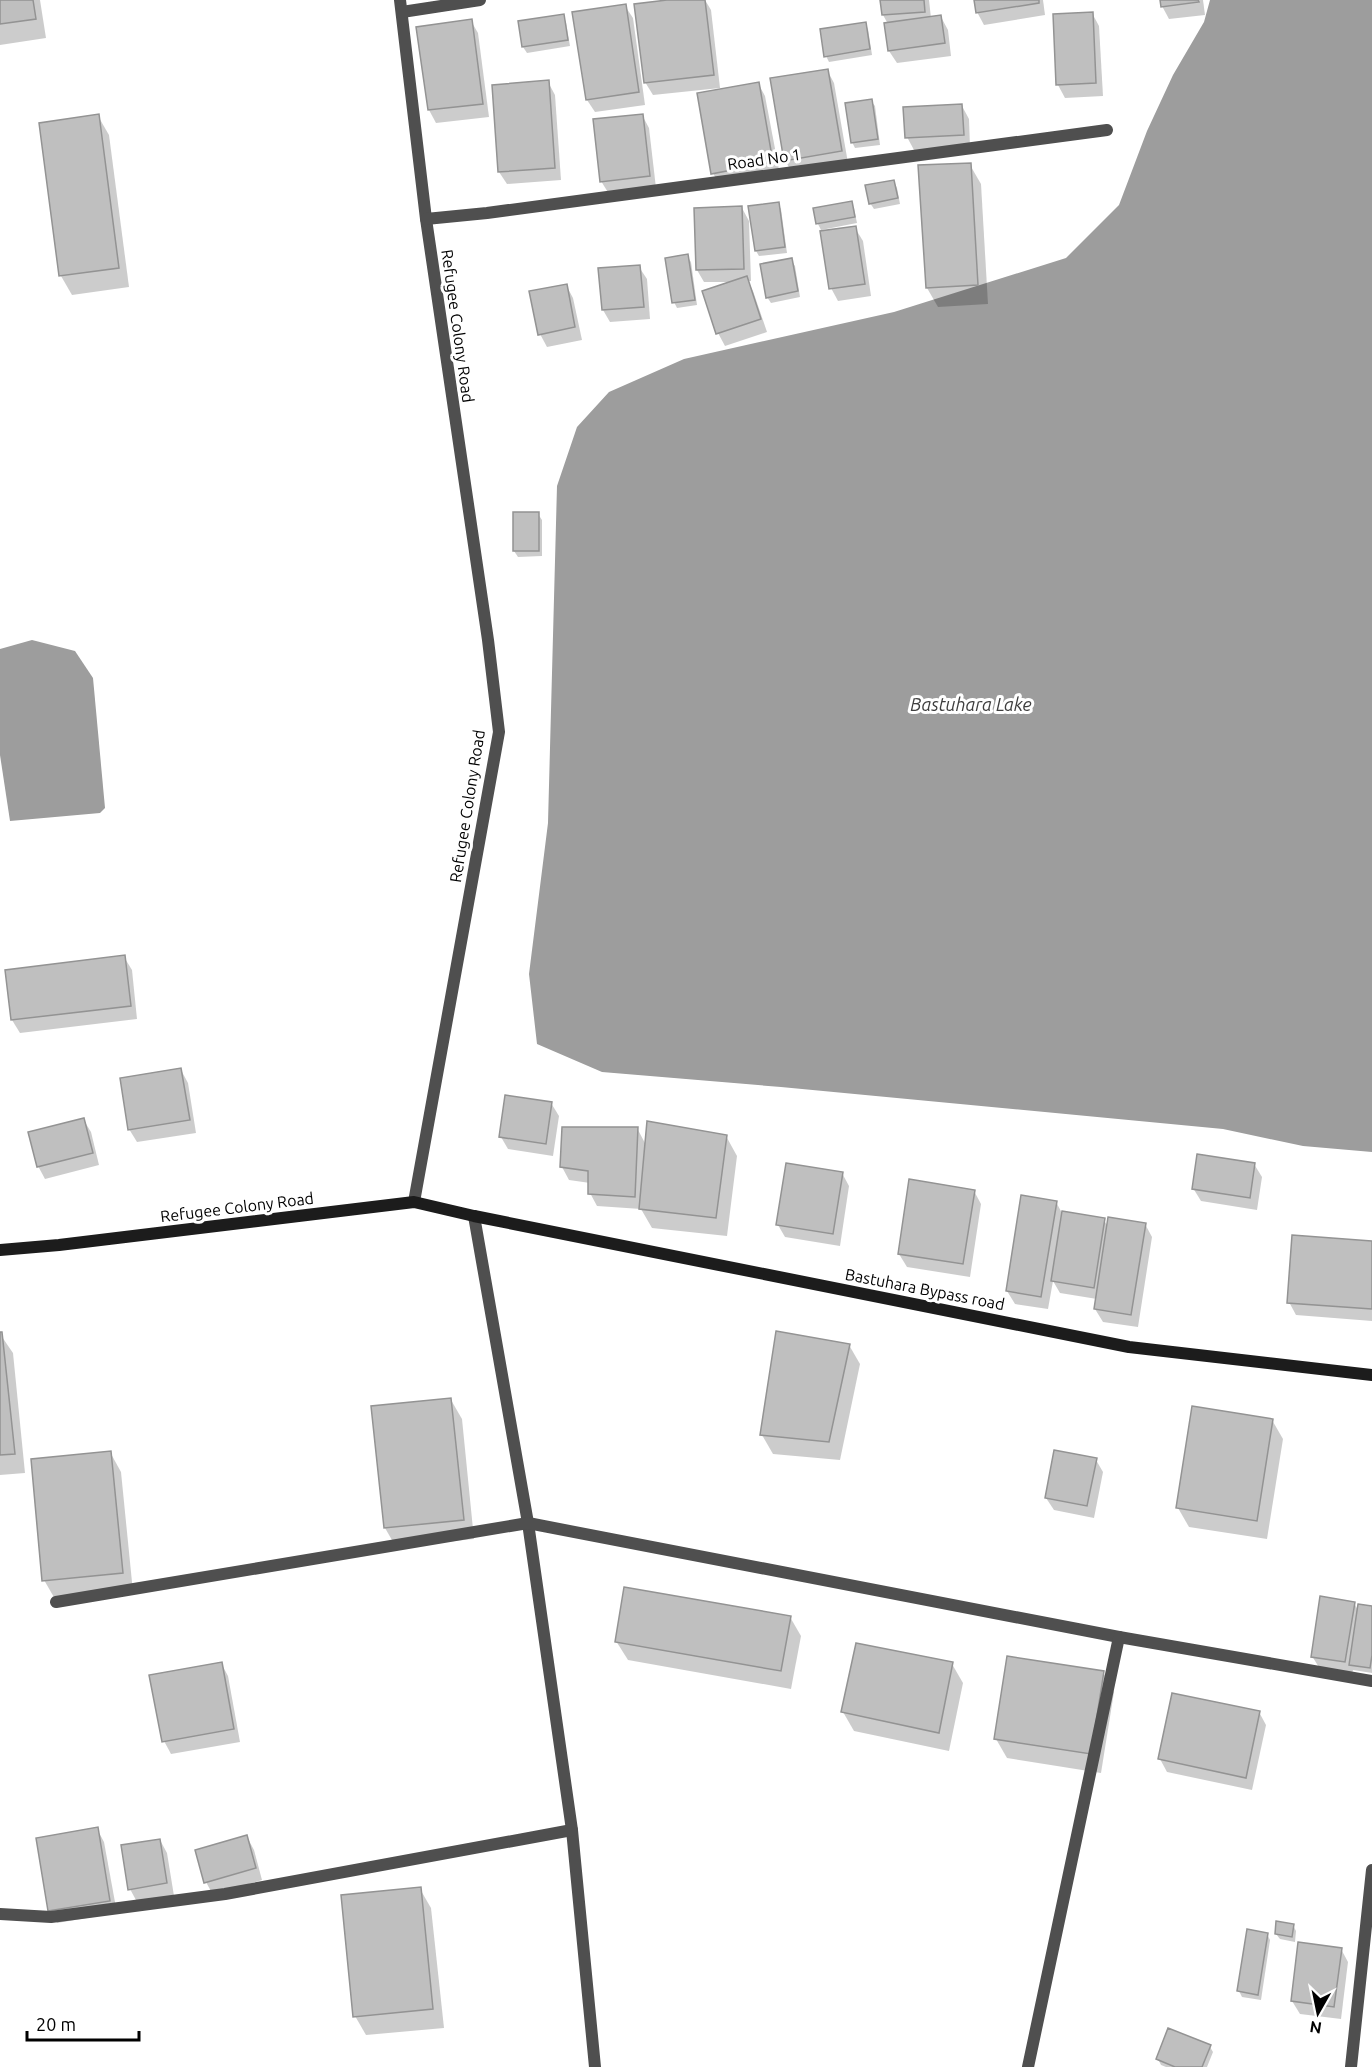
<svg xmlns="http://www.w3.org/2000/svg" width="1372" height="2067" font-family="Ubuntu,sans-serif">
	<rect width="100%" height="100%" fill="#fff"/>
	<!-- water -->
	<g fill="#9d9d9d">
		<polygon points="1210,0 1372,0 1372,1152 1303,1146 1223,1129 781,1087 602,1072 537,1044 529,974 548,823 557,486 577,427 609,392 684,359 894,312 1066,258 1119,205 1147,131 1173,75 1204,22"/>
		<polygon points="32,640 75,651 93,678 105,808 100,813 10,821 0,755 0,649"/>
	</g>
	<!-- shadow -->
	<g fill="#0003">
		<polygon points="0,0 40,0 46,38 0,45"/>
		<polygon points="679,0 705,0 711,10 720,88 653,95 645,82"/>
		<polygon points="882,0 929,0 931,18 941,17 948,30 951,56 897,63 889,51 888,24 883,15"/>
		<polygon points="975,0 1043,0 1045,15 984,25 977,12"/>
		<polygon points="1161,0 1203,0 1205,15 1169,19 1162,6"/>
		<polygon points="625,6 633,18 645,105 595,112 587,100"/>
		<polygon points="1092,13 1099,26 1103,96 1065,98 1058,85"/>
		<polygon points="563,16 566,22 570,46 527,53 523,47"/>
		<polygon points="471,21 478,33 489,117 436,123 429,110 418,28"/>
		<polygon points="865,23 868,29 872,55 829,62 826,56"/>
		<polygon points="827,70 834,83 848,163 792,173 785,160"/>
		<polygon points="548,82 555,95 561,180 507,184 499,172"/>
		<polygon points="758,83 765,96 780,175 720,186 713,173"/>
		<polygon points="871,101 875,106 880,145 855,148 852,142"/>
		<polygon points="962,106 969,119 970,147 914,150 907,137"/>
		<polygon points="642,115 649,128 656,188 609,194 601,181"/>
		<polygon points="98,116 109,135 129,287 72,295 61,276 40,124"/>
		<polygon points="970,165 981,184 988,304 938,307 927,288"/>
		<polygon points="894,182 897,188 900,204 874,209 870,203"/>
		<polygon points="851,203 854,208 857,223 821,230 818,224 815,209"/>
		<polygon points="778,204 781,209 787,253 759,256 756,251"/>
		<polygon points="742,208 749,221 751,281 748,281 753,291 767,332 725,346 718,333 732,282 704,282 697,270"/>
		<polygon points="855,228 863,241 871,296 838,301 831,288"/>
		<polygon points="687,256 691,262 697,305 677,308 674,302"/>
		<polygon points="791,260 795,266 800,297 771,303 767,297"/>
		<polygon points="639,267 647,279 650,319 610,322 603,310"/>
		<polygon points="566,285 573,298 582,340 547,347 540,334"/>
		<polygon points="538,514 542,520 542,556 518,557 514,551"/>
		<polygon points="124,957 132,970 137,1019 20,1033 12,1020 7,971"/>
		<polygon points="181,1070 188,1083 196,1133 137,1142 129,1129"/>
		<polygon points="551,1103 559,1116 553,1156 508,1149 501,1137"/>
		<polygon points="83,1119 91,1132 99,1165 45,1179 38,1166"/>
		<polygon points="637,1128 646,1145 726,1136 737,1156 727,1236 652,1228 641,1209 597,1206 590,1193 590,1183 569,1180 562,1167"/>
		<polygon points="1254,1164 1262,1177 1257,1210 1201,1201 1193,1188"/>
		<polygon points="842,1173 849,1186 840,1246 785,1237 778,1225"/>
		<polygon points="974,1191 981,1204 970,1277 907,1267 899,1254"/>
		<polygon points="1056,1202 1062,1213 1104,1220 1108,1227 1145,1224 1152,1237 1138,1327 1103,1322 1095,1309 1097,1299 1060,1293 1053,1281 1048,1309 1015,1304 1007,1291"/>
		<polygon points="1372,1243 1372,1321 1296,1315 1289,1302"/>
		<polygon points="0,1334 13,1353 25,1473 0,1475"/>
		<polygon points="849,1345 860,1364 840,1460 773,1454 762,1435"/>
		<polygon points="451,1400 462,1419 474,1539 396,1547 385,1528"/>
		<polygon points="1272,1420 1283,1439 1267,1539 1189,1527 1178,1508"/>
		<polygon points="110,1452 121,1472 133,1592 55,1599 44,1580"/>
		<polygon points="1096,1460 1103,1472 1094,1518 1054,1510 1046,1498"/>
		<polygon points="1354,1603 1359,1612 1372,1608 1372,1673 1353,1670 1352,1674 1320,1669 1312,1656"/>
		<polygon points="790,1617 801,1636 791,1689 628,1660 616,1641"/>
		<polygon points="221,1663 228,1676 240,1742 171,1754 164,1741"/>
		<polygon points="952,1664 963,1683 949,1751 854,1731 843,1712"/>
		<polygon points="1103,1672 1114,1692 1101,1773 1007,1758 996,1739"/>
		<polygon points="1259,1712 1266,1725 1252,1790 1167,1772 1160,1759"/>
		<polygon points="97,1829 104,1842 117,1913 57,1923 50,1910"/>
		<polygon points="247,1837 254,1850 262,1880 213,1895 206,1882"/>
		<polygon points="160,1840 167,1853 174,1896 137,1902 130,1889"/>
		<polygon points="420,1889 431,1908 444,2028 366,2035 355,2016"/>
		<polygon points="1293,1925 1296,1931 1295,1942 1280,1939 1276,1934"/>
		<polygon points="1267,1934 1270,1940 1261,2000 1242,1997 1239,1991"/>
		<polygon points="1341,1949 1348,1962 1341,2019 1300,2014 1292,2001"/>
		<polygon points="1210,2047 1213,2052 1207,2067 1166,2067 1161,2065 1158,2059"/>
	</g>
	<!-- building -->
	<g fill="#bfbfbf" stroke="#939393" stroke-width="1.5">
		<polygon points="0,0 33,0 36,19 0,24"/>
		<polygon points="667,0 705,0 714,75 644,83 634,4"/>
		<polygon points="880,0 924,0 925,12 882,15"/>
		<polygon points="974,0 1039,0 1039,3 976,13"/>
		<polygon points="1160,0 1198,0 1199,2 1161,7"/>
		<polygon points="626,4 639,92 586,100 572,12"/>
		<polygon points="1093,12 1096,83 1056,85 1053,14"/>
		<polygon points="564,14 568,40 522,47 518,21"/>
		<polygon points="941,15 945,43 888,51 884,23"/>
		<polygon points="472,19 483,104 428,110 416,27"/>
		<polygon points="866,22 870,49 824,57 820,29"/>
		<polygon points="828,69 842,151 784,161 770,78"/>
		<polygon points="549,80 555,168 498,172 492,85"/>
		<polygon points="759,82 773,162 711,174 697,93"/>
		<polygon points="872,99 878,139 851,143 845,103"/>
		<polygon points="962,104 964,135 905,138 903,107"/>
		<polygon points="99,114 119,268 59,276 39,123"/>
		<polygon points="643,114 650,176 600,182 593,119"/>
		<polygon points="971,163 978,285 926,288 918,165"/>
		<polygon points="894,180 898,198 869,204 865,185"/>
		<polygon points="852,201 855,217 816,224 813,208"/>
		<polygon points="779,202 785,247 755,251 748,206"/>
		<polygon points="742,206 744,269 696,270 694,208"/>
		<polygon points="856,226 865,284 829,289 820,231"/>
		<polygon points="688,254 695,300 672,303 665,258"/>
		<polygon points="792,258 798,291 766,298 760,264"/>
		<polygon points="640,265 644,307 602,310 598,268"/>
		<polygon points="747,276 761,319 716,334 702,291"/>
		<polygon points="567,284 575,327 538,335 529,291"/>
		<rect x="513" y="512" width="26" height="39"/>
		<polygon points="125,955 131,1006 11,1020 5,970"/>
		<polygon points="181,1068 190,1120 128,1130 120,1078"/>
		<polygon points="505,1095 552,1102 546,1144 499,1137"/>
		<polygon points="84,1118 93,1153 37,1167 28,1132"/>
		<polygon points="647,1121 727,1135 716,1218 639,1209"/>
		<polygon points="562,1127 638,1127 635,1197 588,1194 588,1171 560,1167"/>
		<polygon points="1197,1154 1255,1163 1250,1198 1192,1189"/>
		<polygon points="786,1163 843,1172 833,1234 776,1225"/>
		<polygon points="909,1179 975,1190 963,1264 898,1254"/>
		<polygon points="1021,1195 1057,1201 1041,1297 1006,1291"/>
		<polygon points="1062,1211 1105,1218 1094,1288 1051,1281"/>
		<polygon points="1108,1217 1146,1223 1131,1315 1094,1309"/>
		<polygon points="1292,1235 1372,1241 1372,1309 1287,1303"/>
		<polygon points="776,1331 850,1344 829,1442 760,1435"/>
		<polygon points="0,1332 2,1332 15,1454 0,1455"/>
		<polygon points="451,1398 464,1520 384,1528 371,1406"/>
		<polygon points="1192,1406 1273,1419 1257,1521 1176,1508"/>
		<polygon points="1054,1450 1097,1458 1087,1506 1045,1498"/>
		<polygon points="111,1451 123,1573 42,1581 31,1459"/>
		<polygon points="624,1587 791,1616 781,1671 615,1642"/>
		<polygon points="1320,1596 1355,1602 1345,1662 1311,1657"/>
		<polygon points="1358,1604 1372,1606 1372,1655 1370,1668 1349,1665"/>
		<polygon points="856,1643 953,1662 939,1733 841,1712"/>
		<polygon points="1007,1656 1104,1671 1091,1754 994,1739"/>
		<polygon points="222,1662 234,1729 162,1742 149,1675"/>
		<polygon points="1172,1693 1260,1711 1246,1778 1158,1759"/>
		<polygon points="98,1827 110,1901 48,1911 36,1838"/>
		<polygon points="247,1835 256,1868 204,1883 195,1850"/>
		<polygon points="160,1839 167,1883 128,1890 121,1845"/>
		<polygon points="421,1887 433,2009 353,2017 341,1895"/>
		<polygon points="1276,1921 1294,1924 1292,1937 1275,1934"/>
		<polygon points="1247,1929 1268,1933 1258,1995 1237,1991"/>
		<polygon points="1298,1942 1342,1948 1334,2007 1291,2001"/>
		<polygon points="1168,2028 1211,2045 1202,2067 1175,2067 1156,2059"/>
	</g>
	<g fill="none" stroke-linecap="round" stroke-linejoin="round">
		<!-- minor -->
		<g stroke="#4f4f4f" stroke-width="12">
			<polyline points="400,0 426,219 488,640 499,732 414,1202"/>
			<polyline points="402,12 480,0"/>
			<polyline points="426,219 487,213 1107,130"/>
			<polyline points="474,1216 528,1523 572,1830 595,2067"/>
			<polyline points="56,1602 528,1523 1119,1637"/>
			<polyline points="0,1914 51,1917 225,1894 572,1830"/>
			<polyline points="1028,2067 1119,1637 1372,1681"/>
			<polyline points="1351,2067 1372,1870"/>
		</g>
		<!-- secondary -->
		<polyline stroke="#1c1c1c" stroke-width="12" points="0,1250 59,1245 414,1202 474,1216 1129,1347 1372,1375"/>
	</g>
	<g text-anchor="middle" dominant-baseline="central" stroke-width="6" stroke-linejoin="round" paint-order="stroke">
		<!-- street labels -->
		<g font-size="16" fill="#000" stroke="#fff">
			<text transform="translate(764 159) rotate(-8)">Road No 1</text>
			<text transform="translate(458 326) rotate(82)">Refugee Colony Road</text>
			<text transform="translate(467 806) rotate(-81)">Refugee Colony Road</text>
			<text transform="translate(237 1207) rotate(-7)">Refugee Colony Road</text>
			<text transform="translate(925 1289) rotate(11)">Bastuhara Bypass road</text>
		</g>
		<!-- water labels -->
		<g font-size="18" font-style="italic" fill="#3e3e3e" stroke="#fff">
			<text x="971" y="704">Bastuhara Lake</text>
		</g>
	</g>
	<!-- north arrow -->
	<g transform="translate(1318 2013) rotate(189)" stroke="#ffffff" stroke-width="4.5" paint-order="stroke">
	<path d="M0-4.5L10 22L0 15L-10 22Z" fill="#000000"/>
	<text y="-9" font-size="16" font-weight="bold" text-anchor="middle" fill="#000000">N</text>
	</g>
	<!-- scale -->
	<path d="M27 2031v9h112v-9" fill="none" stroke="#000000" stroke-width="3"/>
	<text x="36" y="2031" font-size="18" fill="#000000" stroke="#ffffff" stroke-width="4.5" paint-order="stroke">20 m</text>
</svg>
